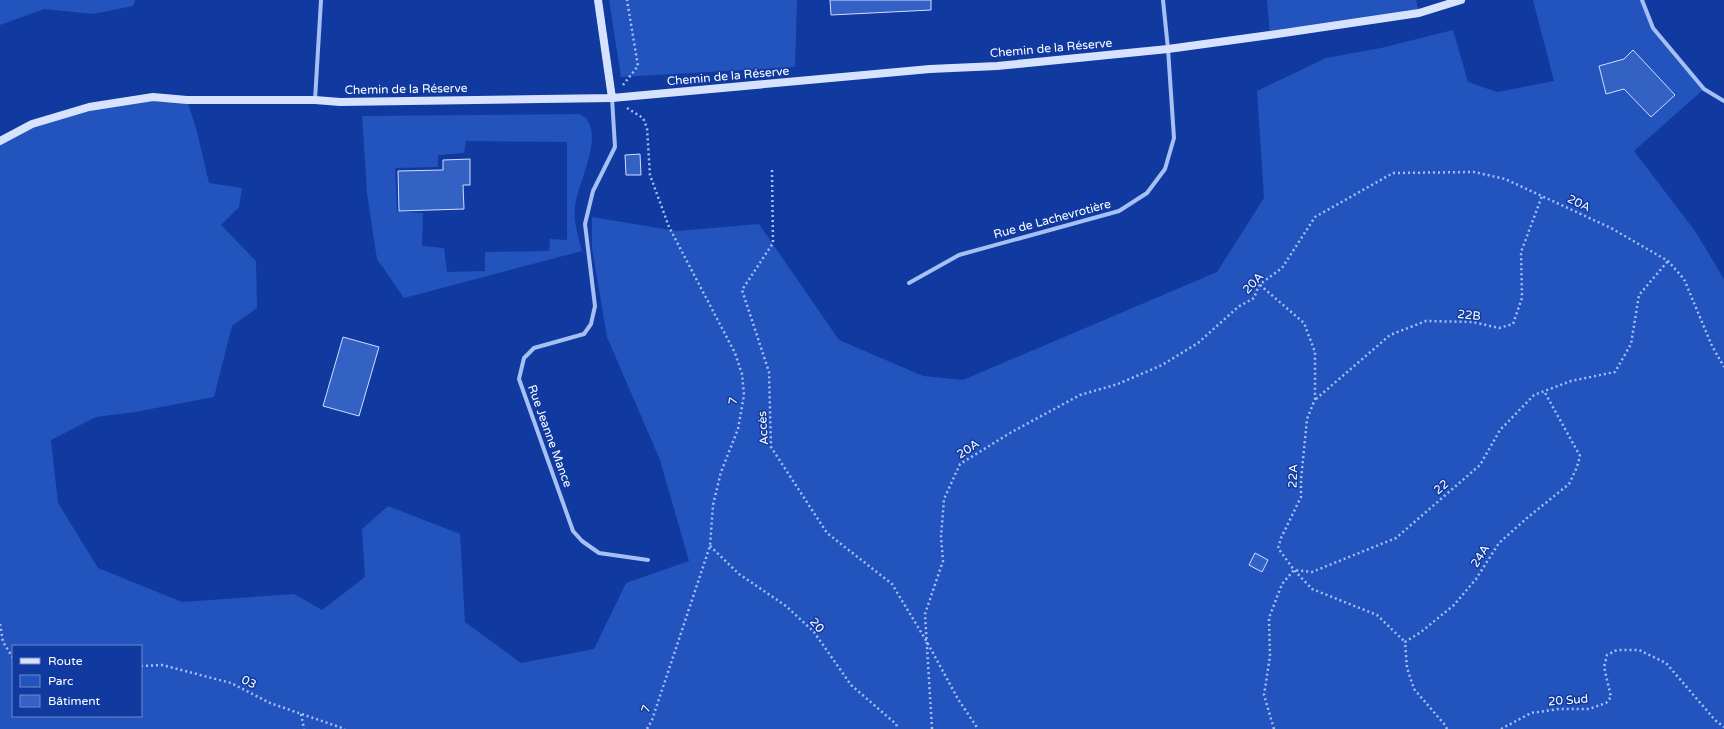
<svg xmlns="http://www.w3.org/2000/svg" width="1724" height="729" font-family="'Varela Round',sans-serif">
	<rect width="100%" height="100%" fill="#103a9f"/>
	<!-- green -->
	<g fill="#2353bd" fill-rule="evenodd">
		<polygon points="0,0 135,0 133,6 93,14 44,9 0,25"/>
		<polygon points="609,0 797,0 795,67 621,77"/>
		<polygon points="1267,0 1416,0 1419,13 1270,35"/>
		<path d="M1533,0H1642L1653,28L1704,89L1634,151L1695,231L1724,279V729H0V141L32,124L89,107L153,97L187,100L197,132L209,183L242,188L239,207L221,225L256,261L257,308L232,326L214,397L135,412L96,417L51,440L58,503L98,568L182,602L294,594L322,610L365,577L362,529L388,506L460,534L465,622L521,663L594,649L626,583L689,561L660,460L607,337L592,248V217L677,231L759,224L839,340L923,376L963,380L1217,272L1264,198L1257,91L1326,58L1381,48L1453,30L1468,82L1497,92L1554,81ZM13,646H141V716H13Z"/>
		<path d="M580,114C582,116 586,117 587,120C602,138 578,184 575,206C573,221 578,236 582,251L404,298L377,259L367,193L362,116ZM466,141L567,142V240L550,239L549,251L485,252V271L447,272L444,248L422,246L423,213L397,211L395,168L438,167V155L464,153Z"/>
	</g>
	<!-- building -->
	<g fill="#3461c4" stroke="#cfdefe">
		<polygon points="830,0 931,0 931,10 831,15"/>
		<polygon points="1633,50 1675,95 1651,117 1624,89 1606,94 1599,66 1624,59"/>
		<polygon points="640,154 641,175 626,175 625,155"/>
		<polygon points="470,159 470,185 463,185 464,209 399,211 398,171 443,170 443,160"/>
		<polygon points="343,337 379,347 359,416 323,406"/>
		<polygon points="1255,553 1268,560 1262,572 1249,565"/>
	</g>
	<g fill="none" stroke-linecap="round" stroke-linejoin="round">
		<!-- path -->
		<g stroke="#a6bff5" stroke-width="2.5" stroke-dasharray="2 3" stroke-linecap="butt">
			<polyline points="623,85 638,66 627,0"/>
			<polyline points="627,108 643,118 647,128 650,175 669,227 735,353 742,374 744,395 738,429 721,472 713,505 710,546 652,720 647,729"/>
			<polyline points="772,170 773,243 742,290 769,372 771,447 827,533 892,584 927,642 958,699 978,729"/>
			<polyline points="1260,285 1304,323 1315,352 1315,399 1307,419 1301,480 1301,497 1281,538 1278,548 1294,570 1312,589 1377,615 1405,642"/>
			<polyline points="1316,399 1390,335 1426,321 1473,322 1499,328 1513,324 1522,298 1521,252 1542,196"/>
			<polyline points="710,546 739,574 786,606 814,632 851,685 896,724 898,729"/>
			<polyline points="0,624 3,642 13,658"/>
			<polyline points="141,666 162,665 231,683 270,703 345,729"/>
			<polyline points="301,714 304,729"/>
			<polyline points="932,729 925,614 943,561 941,537 944,499 960,464 1010,433 1080,395 1118,384 1162,365 1198,343 1238,307 1254,298 1259,285 1282,268 1315,217 1393,173 1474,172 1505,179 1611,228 1668,261 1684,279 1712,346 1724,367"/>
			<polyline points="1274,729 1264,695 1270,656 1269,618 1282,584 1294,570 1312,572 1396,538 1480,465 1500,430 1534,395 1571,381 1615,372 1631,344 1639,295 1668,261"/>
			<polyline points="1447,729 1445,725 1414,689 1407,668 1405,642 1421,632 1454,605 1476,579 1499,543 1527,518 1569,484 1577,467 1580,456 1544,391"/>
			<polyline points="1501,729 1531,713 1559,709 1589,709 1606,703 1611,697 1604,667 1607,655 1617,650 1639,650 1666,663 1715,720 1724,727"/>
		</g>
		<!-- street -->
		<g stroke="#a6bff5" stroke-width="4">
			<polyline points="1642,0 1653,28 1704,89 1724,101"/>
			<polyline points="612,98 615,147 593,191 585,224 595,306 591,324 584,334 534,348 524,358 519,379 573,531 582,541 599,553 648,560"/>
			<polyline points="315,100 321,0"/>
			<polyline points="909,283 959,255 1119,211 1147,193 1165,169 1174,138 1168,49 1163,0"/>
		</g>
		<!-- secondary -->
		<g stroke="#d7e2fe" stroke-width="8">
			<polyline points="598,0 612,98"/>
			<polyline points="0,141 32,124 89,107 153,97 187,100 315,100 340,102 612,98 930,69 997,66 1168,49 1270,35 1419,13 1461,0"/>
		</g>
	</g>
	<g text-anchor="middle" dominant-baseline="central" stroke-width="3" stroke-linejoin="round" paint-order="stroke">
		<!-- street labels -->
		<g font-size="12" fill="#fff" stroke="#103a9f">
			<text transform="translate(1051 48) rotate(-5)">Chemin de la Réserve</text>
			<text transform="translate(728 76) rotate(-5)">Chemin de la Réserve</text>
			<text transform="translate(406 89) rotate(-1)">Chemin de la Réserve</text>
			<text transform="translate(1579 203) rotate(25)">20A</text>
			<text transform="translate(1052 219) rotate(-15)">Rue de Lachevrotière</text>
			<text transform="translate(1253 283) rotate(-47)">20A</text>
			<text transform="translate(1469 315) rotate(6)">22B</text>
			<text transform="translate(733 401) rotate(-82)">7</text>
			<text transform="translate(763 428) rotate(-94)">Accès</text>
			<text transform="translate(550 436) rotate(70)">Rue Jeanne Mance</text>
			<text transform="translate(968 449) rotate(-34)">20A</text>
			<text transform="translate(1293 476) rotate(-88)">22A</text>
			<text transform="translate(1441 487) rotate(-41)">22</text>
			<text transform="translate(1480 556) rotate(-58)">24A</text>
			<text transform="translate(817 625) rotate(48)">20</text>
			<text transform="translate(249 682) rotate(26)">03</text>
			<text transform="translate(1568 700) rotate(-4)">20 Sud</text>
			<text transform="translate(646 709) rotate(-71)">7</text>
		</g>
	</g>
	<!-- legend -->
	<rect x="12" y="645" width="130" height="72" fill="#103a9f" stroke="#7089c5"/>
	<rect x="20" y="658" width="20" height="6" fill="#d7e2fe" stroke="#7089c5"/>
	<text x="48" y="665" font-size="12" fill="#ffffff">Route</text>
	<rect x="20" y="675" width="20" height="12" fill="#2353bd" stroke="#7089c5"/>
	<text x="48" y="685" font-size="12" fill="#ffffff">Parc</text>
	<rect x="20" y="695" width="20" height="12" fill="#3461c4" stroke="#7089c5"/>
	<text x="48" y="705" font-size="12" fill="#ffffff">Bâtiment</text>
</svg>
